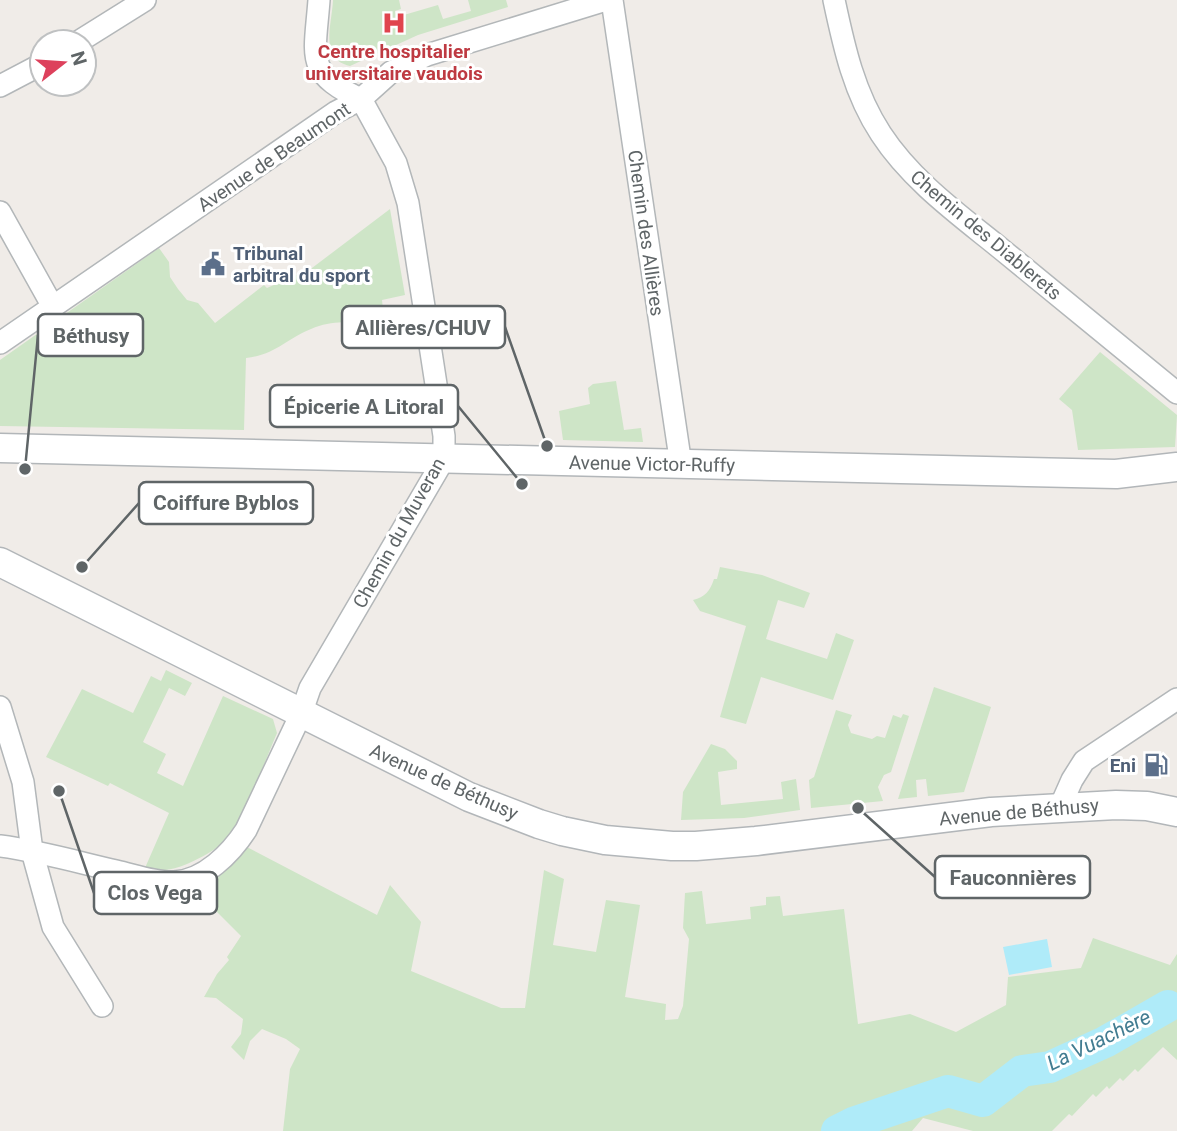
<svg xmlns="http://www.w3.org/2000/svg" width="1177" height="1131" font-family="Roboto,sans-serif">
	<rect width="100%" height="100%" fill="#f0ece8"/>
	<!-- green -->
	<g fill="#cee5c7">
		<path d="M333,0H399L401,9L395,11L397,17L438,5L443,19L471,11L468,0H506L508,7L418,35L350,66C319,59 332,24 333,0Z"/>
		<path d="M390,209L405,295L382,300L383,310L343,318V322C332,323 322,324 311,329C286,339 275,355 246,358L244,430L0,426V360L159,248L169,262L170,277L178,289L187,300L198,303L215,323L264,285L267,288L312,268Z"/>
		<polygon points="1100,352 1177,415 1175,447 1078,450 1072,410 1059,399"/>
		<polygon points="616,381 624,430 641,428 643,442 563,440 559,411 590,404 588,388 593,384"/>
		<path d="M720,567L762,575L810,593L804,608L778,600L766,639L827,659L836,633L854,640L833,700L761,677L746,724L720,717L746,626L700,611L693,600C705,597 710,591 714,579H717Z"/>
		<path d="M166,670L192,683L185,696L169,688L143,742L166,754L157,773L183,786L223,696L273,719L277,733C263,765 247,815 224,841C215,851 200,858 187,864C174,870 159,872 145,868L169,813L110,783L108,786L46,757L82,689L133,713L151,676L161,681Z"/>
		<polygon points="934,687 991,707 964,792 928,796 926,779 916,780 917,797 898,799"/>
		<polygon points="836,710 852,715 848,725 851,733 872,739 877,736 885,738 893,715 901,718 903,714 909,716 891,772 884,775 878,787 883,801 811,808 809,780 814,777"/>
		<polygon points="711,744 725,749 737,761 737,769 718,772 721,805 783,799 781,782 796,779 800,810 744,818 681,820 683,792"/>
		<polygon points="245,846 377,915 390,885 421,922 411,971 501,1008 525,1008 544,870 564,879 553,945 596,952 606,900 640,905 625,997 666,1004 665,1020 678,1019 683,1006 689,939 683,928 685,893 702,891 706,924 751,919 750,907 766,905 766,897 780,896 783,916 844,909 858,1024 910,1014 956,1032 1006,1005 1008,977 1081,968 1093,938 1170,965 1177,954 1177,1060 1163,1047 1138,1072 1135,1069 1123,1081 1120,1078 1109,1089 1107,1086 1096,1097 1093,1094 1072,1116 1069,1114 1052,1131 973,1131 923,1118 912,1131 283,1131 290,1069 300,1049 286,1039 262,1029 250,1041 244,1060 231,1047 241,1034 243,1019 216,998 204,997 217,974 229,960 227,957 241,936 212,907 215,904 207,896 202,899 193,890"/>
	</g>
	<!-- water -->
	<g fill="#afebf9">
		<polygon points="1047,939 1052,967 1009,975 1003,947"/>
		<path d="M1140,1010L1147,1019C1142,1037 1123,1062 1105,1042L1115,1020Z"/>
	</g>
	<g fill="none" stroke-linecap="round" stroke-linejoin="round">
		<!-- river -->
		<polyline stroke="#afebf9" stroke-width="32" points="837,1131 853,1123 948,1091 983,1101 1022,1071 1050,1067 1105,1042 1168,1006"/>
		<!-- street casing -->
		<g stroke="#b3b7b9" stroke-width="24">
			<g id="street">
				<path d="M319,0C315,56 304,73 361,99"/>
				<polyline points="612,0 681,465"/>
				<path d="M834,0C844,47 854,93 881,134C911,180 958,214 1000,248C1059,296 1118,345 1177,393"/>
				<polyline points="78,42 145,0"/>
				<polyline points="0,86 42,64"/>
				<polyline points="0,212 53,307"/>
				<polyline points="0,343 336,112 361,99 391,72 427,55 606,0"/>
				<polyline points="0,707 23,782 32,851 53,927 102,1006"/>
				<polyline points="1060,807 1072,780 1084,761 1177,699"/>
				<path d="M0,846C39,851 77,862 116,871C134,875 155,883 174,882C204,881 231,853 246,830L301,714L310,688L444,459V436L408,203L396,163L361,99"/>
			</g>
		</g>
		<!-- secondary casing -->
		<g stroke="#b2b6b9" stroke-width="31">
			<g id="secondary">
				<polyline points="0,448 1116,474 1177,467"/>
				<polyline points="0,562 469,797 539,824 562,831 605,840 672,846 696,846 756,841 991,812 1116,805 1147,806 1177,812"/>
			</g>
		</g>
		<!-- street -->
		<use href="#street" stroke="#fff" stroke-width="21"/>
		<!-- secondary -->
		<use href="#secondary" stroke="#fff" stroke-width="28"/>
	</g>
	<!-- icons -->
	<defs>
		<g id="hospital-bare" transform="scale(1.89)"><path d="M-5-5h3v3.5h4V-5h3V5h-3V1.5h-4V5h-3Z" fill="#e0444e" stroke="#fff" stroke-width="2.5" paint-order="stroke"/></g>
		<g id="civic-bare" transform="scale(1.89)"><path d="M-.6-6.5H3V-4.5H.6V-3L4-1V1h2V6H-6V1h2V-1L-.6-3ZM-1.2 2.5V6h2.4V2.5Z" fill="#5c6f8a" stroke="#fff" stroke-width="2.5" paint-order="stroke"/></g>
		<g id="fuel-bare" transform="scale(1.89)"><path d="M-5.5-6h7V0h2V4h1.3V-2.5L3-4.5l.8-.8L6-3V5H2.5V1h-1V6h-7ZM-4.2-4.7v3.2H.2V-4.7Z" fill="#5c6f8a" stroke="#fff" stroke-width="2.5" paint-order="stroke"/></g>
	</defs>
	<g fill-rule="evenodd">
		<use href="#hospital-bare" x="394" y="23"/>
		<use href="#civic-bare" x="213" y="264"/>
		<use href="#fuel-bare" x="1156" y="765"/>
	</g>
	<g text-anchor="middle" dominant-baseline="central" stroke-width="6" stroke-linejoin="round" paint-order="stroke">
		<!-- health labels -->
		<g font-size="19" font-weight="bold" fill="#be3a42" stroke="#fff">
			<text x="394" y="51">Centre hospitalier<tspan x="394" dy="22">universitaire vaudois</tspan></text>
		</g>
		<!-- street labels -->
		<g font-size="19" fill="#5f6567" stroke="#fff">
			<text transform="translate(274 157) rotate(-34)">Avenue de Beaumont</text>
			<text transform="translate(646 233) rotate(82)">Chemin des Allières</text>
			<text transform="translate(986 235) rotate(40)">Chemin des Diablerets</text>
			<text transform="translate(652 464) rotate(1)">Avenue Victor-Ruffy</text>
			<text transform="translate(399 533) rotate(-61)">Chemin du Muveran</text>
			<text transform="translate(444 782) rotate(24)">Avenue de Béthusy</text>
			<text transform="translate(1019 812) rotate(-5)">Avenue de Béthusy</text>
		</g>
		<!-- service labels -->
		<g font-size="19" font-weight="bold" fill="#4e5e75" stroke="#fff" text-anchor="start">
			<text x="233" y="253">Tribunal<tspan x="233" dy="22">arbitral du sport</tspan></text>
			<text x="1136" y="765" text-anchor="end">Eni</text>
		</g>
		<!-- water labels -->
		<g font-size="21" font-style="italic" fill="#427c91" stroke="#fff">
			<text transform="translate(1099 1040) rotate(-26)">La Vuachère</text>
		</g>
	</g>
	<!-- callouts -->
	<path fill="none" stroke="#5f6567" stroke-width="2.5" d="M547 446L505 327M25 469L38 335M522 484L458 406M82 567L139 503M858 808L935 877M59 791L94 893"/>
	<g fill="#5f6567" stroke="#fff" stroke-width="2.5">
		<circle cx="547" cy="446" r="7"/>
		<circle cx="25" cy="469" r="7"/>
		<circle cx="522" cy="484" r="7"/>
		<circle cx="82" cy="567" r="7"/>
		<circle cx="858" cy="808" r="7"/>
		<circle cx="59" cy="791" r="7"/>
	</g>
	<g fill="#fff" stroke="#5f6567" stroke-width="2.5">
		<rect x="342" y="306" width="163" height="42" rx="7"/>
		<rect x="38" y="314" width="105" height="42" rx="7"/>
		<rect x="270" y="385" width="188" height="42" rx="7"/>
		<rect x="139" y="482" width="174" height="42" rx="7"/>
		<rect x="935" y="856" width="155" height="42" rx="7"/>
		<rect x="94" y="872" width="123" height="42" rx="7"/>
	</g>
	<g font-size="21" text-anchor="middle" font-weight="bold" fill="#5f6567">
		<text x="423" y="335">Allières/CHUV</text>
		<text x="91" y="343">Béthusy</text>
		<text x="364" y="414">Épicerie A Litoral</text>
		<text x="226" y="510">Coiffure Byblos</text>
		<text x="1013" y="885">Fauconnières</text>
		<text x="155" y="900">Clos Vega</text>
	</g>
	<!-- north arrow -->
	<g transform="translate(63 63) rotate(73)"><circle r="33" fill="#ffffff" stroke="#bfc1c2" stroke-width="2"/>
	<path d="M0-5L12 26L0 18L-12 26Z" fill="#dd415c"/>
	<text y="-10" font-size="19" font-weight="bold" text-anchor="middle" fill="#5f6567">N</text>
	</g>
</svg>
